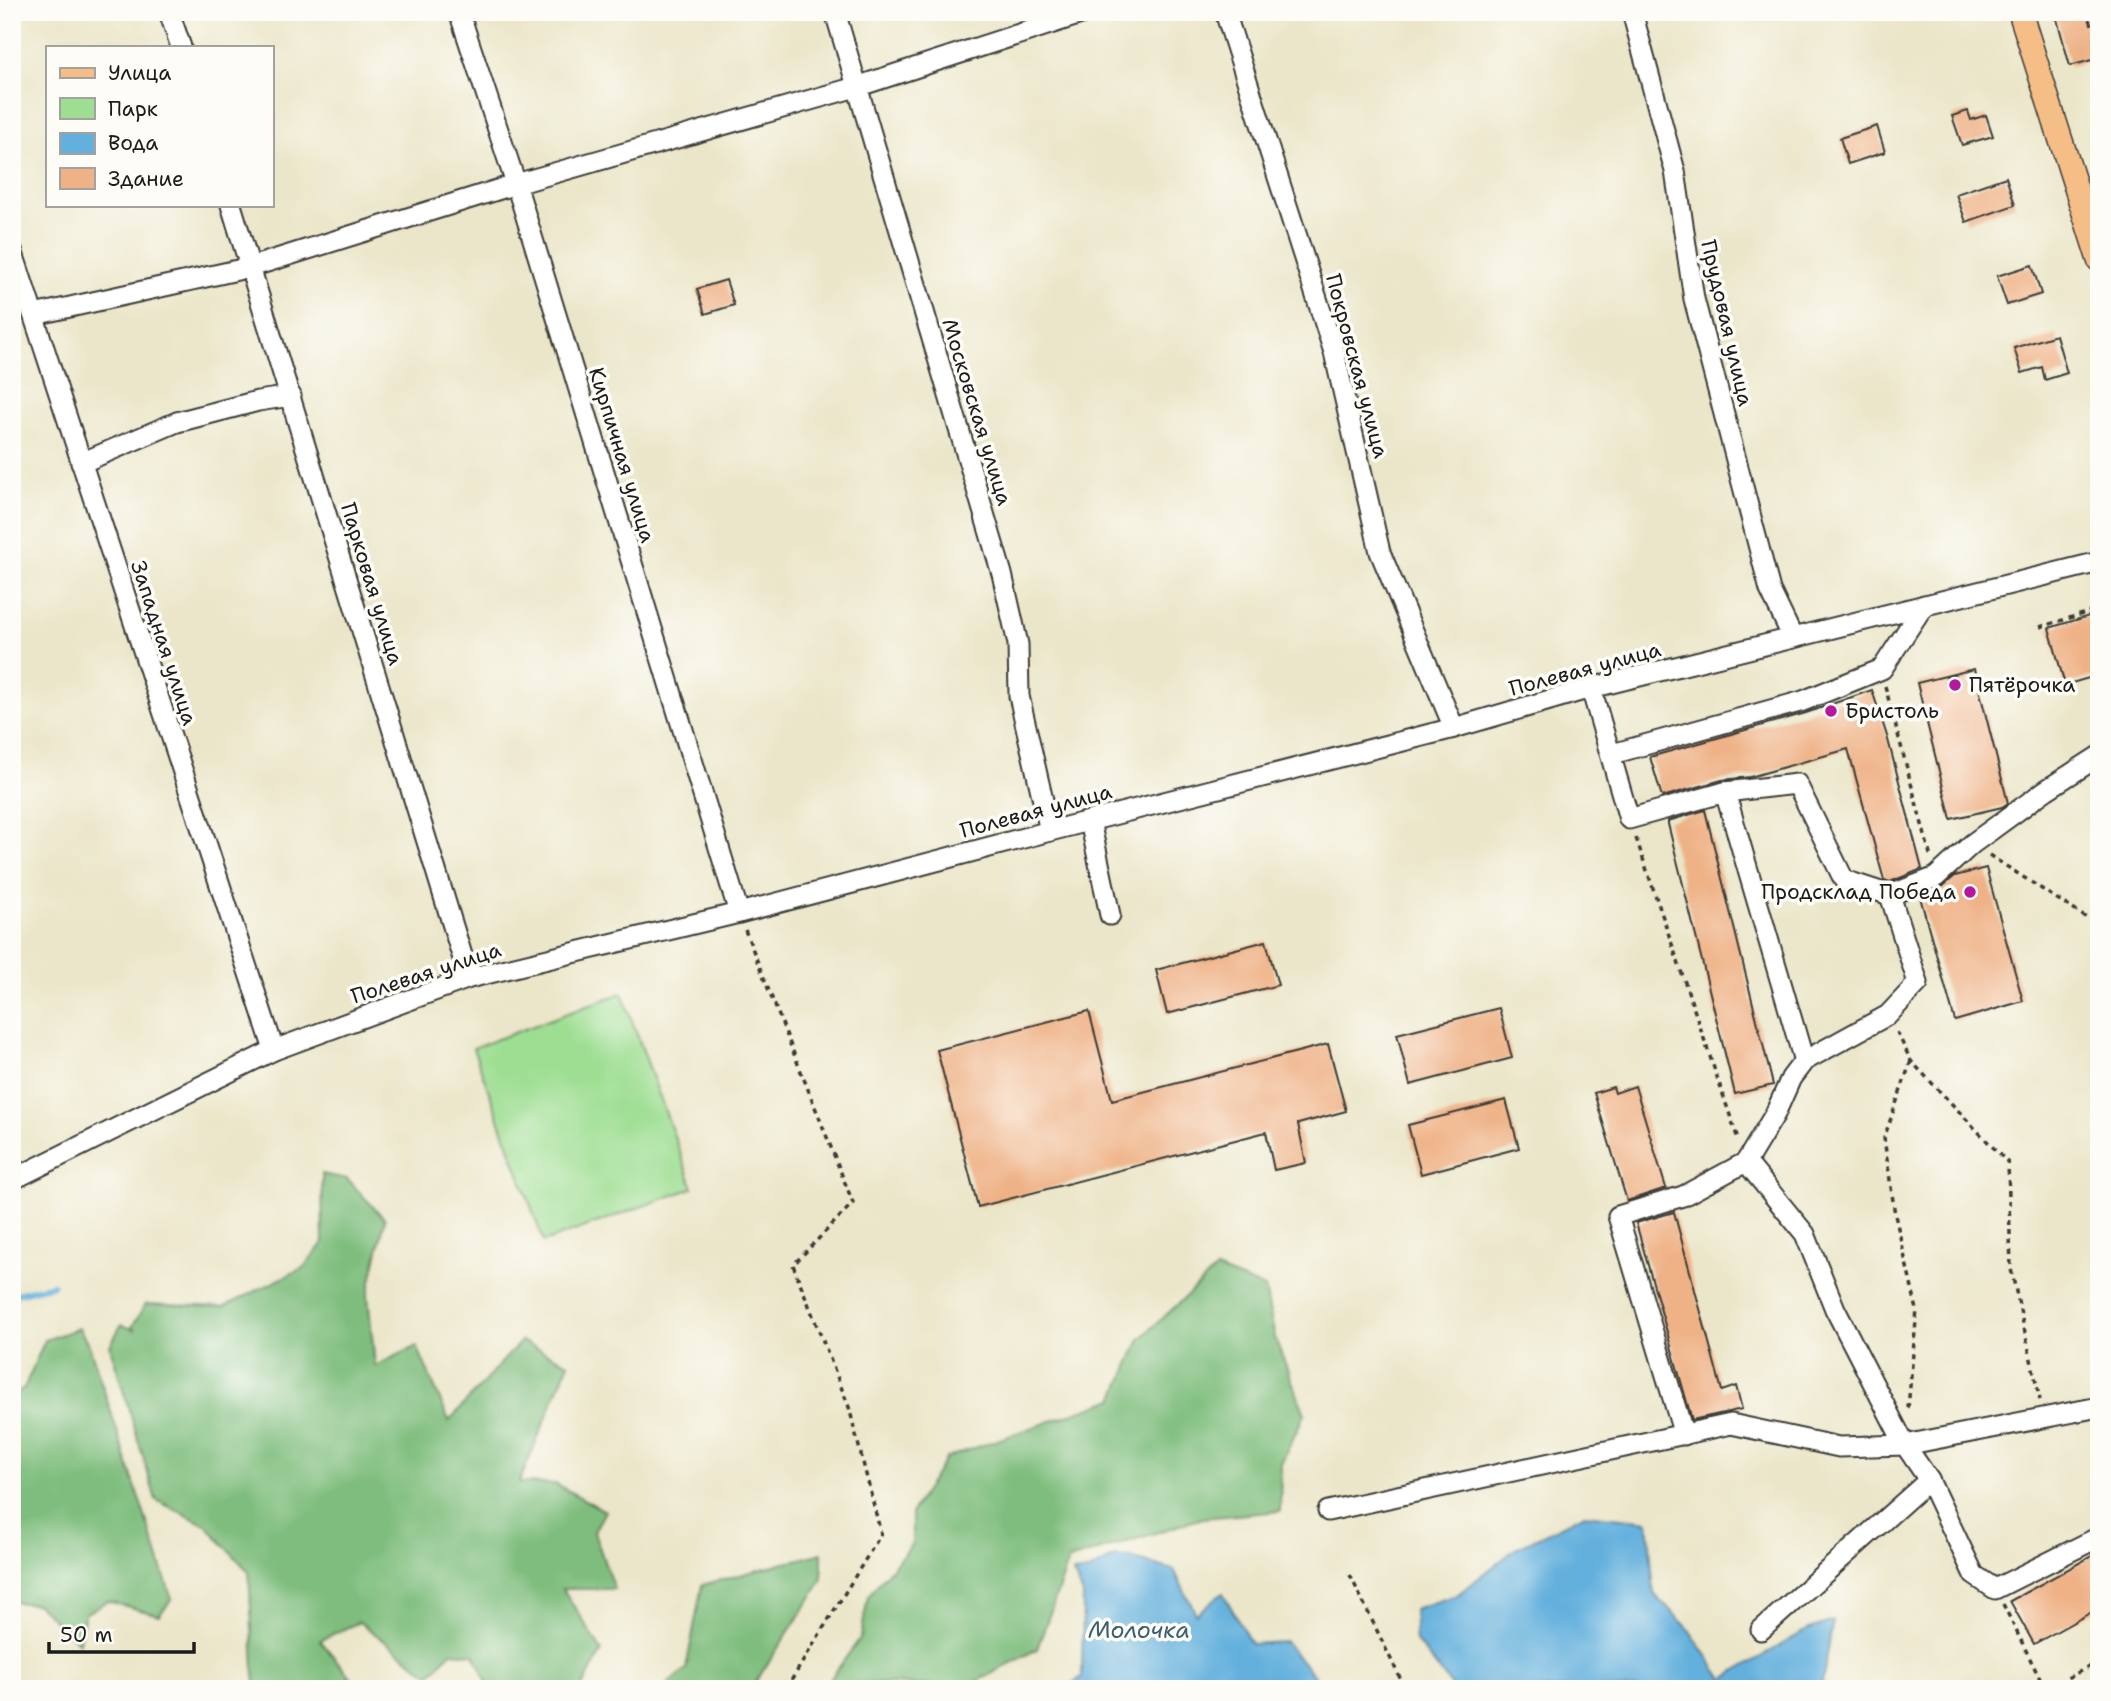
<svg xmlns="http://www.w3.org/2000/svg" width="2111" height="1701" font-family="'Shantell Sans',sans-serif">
	<rect width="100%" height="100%" fill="#fdfcf7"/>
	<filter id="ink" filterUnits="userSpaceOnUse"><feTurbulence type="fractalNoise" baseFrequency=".0143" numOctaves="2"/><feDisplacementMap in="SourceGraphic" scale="14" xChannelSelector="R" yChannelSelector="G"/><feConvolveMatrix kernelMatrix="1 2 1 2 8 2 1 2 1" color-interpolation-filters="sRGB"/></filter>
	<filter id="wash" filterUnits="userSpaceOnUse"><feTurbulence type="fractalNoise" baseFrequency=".00686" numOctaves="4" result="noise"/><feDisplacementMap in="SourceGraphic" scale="28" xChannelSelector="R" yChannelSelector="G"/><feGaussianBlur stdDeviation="1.57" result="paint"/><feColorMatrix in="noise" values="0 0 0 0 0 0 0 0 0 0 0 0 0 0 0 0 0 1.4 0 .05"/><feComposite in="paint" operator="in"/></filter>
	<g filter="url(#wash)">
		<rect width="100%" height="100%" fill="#ebe6c9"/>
		<!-- green -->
		<polygon fill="#9ede93" stroke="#5d7d58" stroke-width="2" points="622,993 693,1188 544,1242 473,1048"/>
		<!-- forest -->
		<g fill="#7ebd7d" stroke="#4d6c4c" stroke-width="2">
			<polygon points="322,1174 347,1179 385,1219 368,1295 375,1366 417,1346 449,1421 521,1341 569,1363 519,1483 556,1484 605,1511 594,1532 614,1589 563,1589 602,1651 581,1689 490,1689 474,1654 451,1652 430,1675 359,1622 320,1640 360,1689 255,1689 249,1572 206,1525 156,1500 110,1346 121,1325 136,1330 132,1327 146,1304 223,1307 303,1268 323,1243"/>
			<polygon points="1216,1269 1265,1288 1275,1338 1305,1414 1281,1463 1280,1511 1203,1518 1069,1560 1037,1649 969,1686 845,1683 845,1689 823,1689 861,1637 868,1596 912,1544 912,1512 946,1458 1114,1399 1140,1339"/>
			<polygon points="79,1328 89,1345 172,1599 159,1615 107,1601 85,1614 79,1643 37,1604 12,1602 12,1396 24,1388 45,1340"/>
			<polygon points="822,1553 822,1581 751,1689 662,1689 686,1669 702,1585"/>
		</g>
		<!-- water -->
		<g fill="#64b0dd" stroke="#40667c" stroke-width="2">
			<polygon points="1585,1514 1648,1521 1654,1594 1687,1627 1723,1679 1807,1630 1833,1621 1821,1689 1454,1689 1416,1641 1414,1609 1457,1595 1518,1547"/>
			<polygon points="1115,1557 1130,1558 1174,1570 1196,1614 1223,1593 1251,1644 1285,1642 1325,1689 1063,1689 1082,1677 1083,1594 1073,1573 1087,1572"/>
		</g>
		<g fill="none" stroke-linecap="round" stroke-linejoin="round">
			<!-- stream -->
			<polyline stroke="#64b0dd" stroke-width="6" points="12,1295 53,1285"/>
		</g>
		<g id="blocks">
			<!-- building -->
			<g fill="#efb287">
				<polygon points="2055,12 2087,12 2091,24 2099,22 2099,58 2070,66"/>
				<polygon points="1968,111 1971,120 1986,115 1993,136 1962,145 1952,116"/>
				<polygon points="1877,126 1885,152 1848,164 1840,138"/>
				<polygon points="2006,177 2015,205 1966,222 1956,194"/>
				<polygon points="2032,265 2041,294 2007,305 1997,276"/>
				<polygon points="726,280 734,305 705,314 697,289"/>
				<polygon points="2056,335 2067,373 2045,380 2042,367 2022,373 2014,348"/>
				<polygon points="2099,613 2099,675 2065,685 2049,628"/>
				<polygon points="1974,669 2008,803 2002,807 1951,819 1917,683"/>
				<polygon points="1872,690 1887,736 1922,869 1890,882 1884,880 1848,749 1750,777 1722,780 1662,797 1650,757 1806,713"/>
				<polygon points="1705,810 1773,1085 1735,1094 1668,824 1668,821"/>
				<polygon points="1986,868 2023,1001 1955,1021 1920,897 1941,888 1955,876"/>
				<polygon points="1266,941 1278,985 1167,1014 1156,970"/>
				<polygon points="1499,1008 1512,1058 1410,1085 1397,1034"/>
				<polygon points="1089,1011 1112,1100 1328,1044 1346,1111 1298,1124 1306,1163 1274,1170 1266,1132 978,1207 937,1050"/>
				<polygon points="1635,1086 1666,1188 1627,1201 1594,1093 1613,1087 1615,1093"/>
				<polygon points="1506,1100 1519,1148 1421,1174 1408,1125"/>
				<polygon points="1674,1212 1722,1391 1736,1386 1742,1409 1692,1420 1636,1223"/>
				<polygon points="2099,1552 2099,1608 2034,1644 2010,1601"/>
			</g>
		</g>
	</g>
	<g filter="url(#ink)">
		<use href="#blocks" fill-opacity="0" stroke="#3b3a36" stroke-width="2"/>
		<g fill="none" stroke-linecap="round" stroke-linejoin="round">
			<!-- minor casing -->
			<g stroke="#3b3a36" stroke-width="23">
				<g id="minor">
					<polyline points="169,12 181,47"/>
					<polyline points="459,12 516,184 739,913"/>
					<polyline points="835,12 1002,574 1018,644 1019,696 1050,831"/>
					<polyline points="1225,12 1334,352 1380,552 1454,728"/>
					<polyline points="1632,12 1675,171 1694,299 1770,590 1793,638"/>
					<polyline points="231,205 469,978"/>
					<polyline points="12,250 274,1050"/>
					<polyline points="34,315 251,267 516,184 856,87 1087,12"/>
					<polyline points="81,463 177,422 258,401 291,396"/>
					<polyline points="1591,688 1629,819 1725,792 1804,1061"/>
					<polyline points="1612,754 1803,701 1882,669 1924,605"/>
					<polyline points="1725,792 1797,784 1844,880 1890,895"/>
					<polyline points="1090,821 1110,915"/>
					<polyline points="1746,1162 1805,1234 1835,1309 1905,1445 1929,1480 1761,1630"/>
					<polyline points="12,1180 274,1050 469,978 739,913 1050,831 1454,728 1591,688 2099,562"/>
					<polyline points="1684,1435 1618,1216 1683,1196 1746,1162 1775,1114 1791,1078 1804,1061 1888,1015 1918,983 1890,895 1936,877 1972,844 2046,790 2099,756"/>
					<polyline points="1929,1480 1974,1575 1995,1589 2099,1537"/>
					<polyline points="1328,1511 1731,1424 1839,1447 1905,1445 2099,1407"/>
				</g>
			</g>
			<!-- major casing -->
			<g stroke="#3b3a36" stroke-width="26">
				<polyline id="major" points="2020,12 2099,260"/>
			</g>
			<!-- path -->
			<g stroke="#3b3a36" stroke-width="3.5" stroke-dasharray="5 5" stroke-linecap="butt">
				<polyline points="2040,627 2099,609"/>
				<polyline points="1885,686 1931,858"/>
				<polyline points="1636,838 1738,1139"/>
				<polyline points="1989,855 2099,926"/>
				<polyline points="745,930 853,1203 793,1265 849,1407 881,1534 786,1689"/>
				<polyline points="1897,1032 1911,1061 2008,1163 2011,1269 2040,1400"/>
				<polyline points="1908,1408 1917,1310 1895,1215 1884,1138 1911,1061"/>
				<polyline points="1350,1575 1402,1682 1403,1689"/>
				<polyline points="2003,1604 2045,1689 2099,1662"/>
			</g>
			<!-- minor -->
			<use href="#minor" stroke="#fff" stroke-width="19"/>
			<!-- major -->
			<use href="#major" stroke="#f6be87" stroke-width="23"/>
		</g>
	</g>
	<!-- markers -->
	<g fill="#b5179e" stroke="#fdfcf7" stroke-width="2.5">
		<circle cx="1955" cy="685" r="7"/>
		<circle cx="1831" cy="711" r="7"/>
		<circle cx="1970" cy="892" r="7"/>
	</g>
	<g text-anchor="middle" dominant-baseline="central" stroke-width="7" stroke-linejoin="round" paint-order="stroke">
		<!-- street labels -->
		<g font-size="21" fill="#1c1c1c" stroke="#fdfcf7">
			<text transform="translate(1727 323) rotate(77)">Прудовая улица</text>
			<text transform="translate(1357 366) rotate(75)">Покровская улица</text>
			<text transform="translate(977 412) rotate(73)">Московская улица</text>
			<text transform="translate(622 455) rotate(73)">Кирпичная улица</text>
			<text transform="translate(372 584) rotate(73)">Парковая улица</text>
			<text transform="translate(164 643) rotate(72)">Западная улица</text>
			<text transform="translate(1585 669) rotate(-15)">Полевая улица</text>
			<text transform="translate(1036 811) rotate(-15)">Полевая улица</text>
			<text transform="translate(426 973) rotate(-18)">Полевая улица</text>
		</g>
		<!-- poi labels -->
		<g font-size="21" fill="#1c1c1c" stroke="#fdfcf7" text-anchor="start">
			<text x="1969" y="685">Пятёрочка</text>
			<text x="1845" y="711">Бристоль</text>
			<text x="1956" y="892" text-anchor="end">Продсклад Победа</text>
		</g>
		<!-- water labels -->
		<g font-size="23" font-style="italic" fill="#3c5f73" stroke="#fdfcf7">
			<text x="1139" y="1630">Молочка</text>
		</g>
	</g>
	<!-- margin -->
	<rect width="2111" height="1701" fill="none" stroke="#fdfcf7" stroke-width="42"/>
	<!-- legend -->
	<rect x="46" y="46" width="228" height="161" fill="#fdfcf7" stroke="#a3a29f" stroke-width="2"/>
	<rect x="60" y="68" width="35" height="10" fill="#f6be87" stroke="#a3a29f" stroke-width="2"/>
	<text x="108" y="80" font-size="21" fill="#1c1c1c">Улица</text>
	<rect x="60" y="98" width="35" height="21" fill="#9ede93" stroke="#a3a29f" stroke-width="2"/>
	<text x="108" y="116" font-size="21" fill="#1c1c1c">Парк</text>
	<rect x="60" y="133" width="35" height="21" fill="#64b0dd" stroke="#a3a29f" stroke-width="2"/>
	<text x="108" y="150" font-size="21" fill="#1c1c1c">Вода</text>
	<rect x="60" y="168" width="35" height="21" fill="#efb287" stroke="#a3a29f" stroke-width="2"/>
	<text x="108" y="186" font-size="21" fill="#1c1c1c">Здание</text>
	<!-- scale -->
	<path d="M49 1642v10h145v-10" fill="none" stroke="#1c1c1c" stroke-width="3.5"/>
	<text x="60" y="1642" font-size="21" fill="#1c1c1c" stroke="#fdfcf7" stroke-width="5" paint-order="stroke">50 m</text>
</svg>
